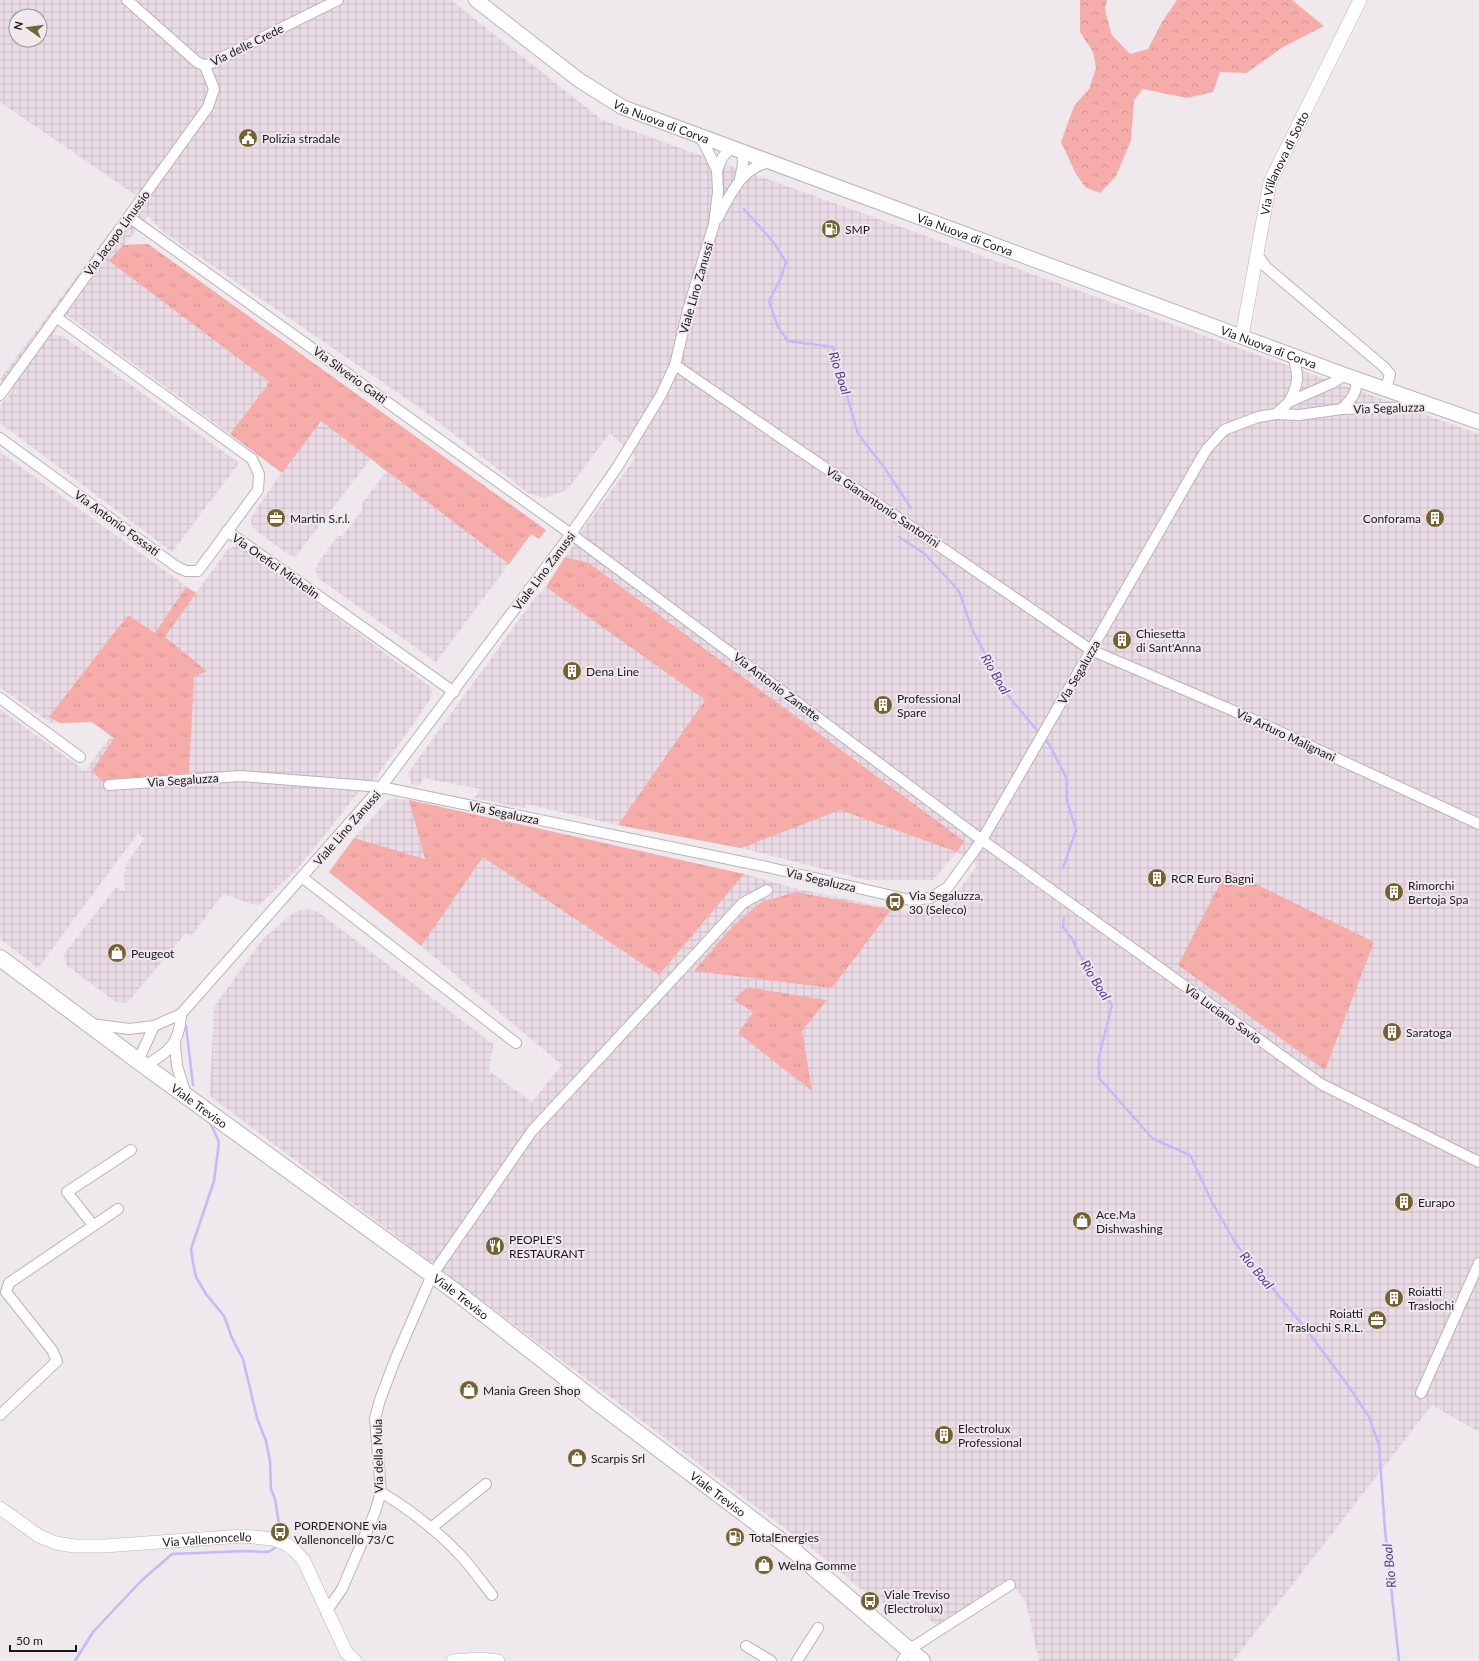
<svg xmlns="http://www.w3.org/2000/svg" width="1479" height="1661" font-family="Lato,sans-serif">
	<defs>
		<pattern id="industrial-grid" width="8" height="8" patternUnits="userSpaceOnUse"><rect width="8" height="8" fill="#eadce6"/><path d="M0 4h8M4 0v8" fill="none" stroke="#c8bcc5"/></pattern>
		<pattern id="grass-tufts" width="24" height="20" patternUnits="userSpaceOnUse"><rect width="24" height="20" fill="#f6adaa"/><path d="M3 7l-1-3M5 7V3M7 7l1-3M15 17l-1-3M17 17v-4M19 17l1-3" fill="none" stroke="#d29492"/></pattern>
		<pattern id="forest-crowns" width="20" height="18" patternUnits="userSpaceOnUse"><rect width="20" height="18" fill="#f6adaa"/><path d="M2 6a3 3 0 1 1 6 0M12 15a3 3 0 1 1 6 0" fill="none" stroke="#d29492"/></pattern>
	</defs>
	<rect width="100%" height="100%" fill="#efe8ed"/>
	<!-- industrial -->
	<g fill="url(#industrial-grid)" fill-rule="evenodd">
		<path d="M0,0H451L602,120L1479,434V1432L1432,1405L1233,1661H1039L1026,1602L1018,1591L1004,1581L939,1627L912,1605L877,1603L823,1557L210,1096L214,1007L263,939L294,912L306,909L318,912L493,1044L489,1071L532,1102L562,1065L421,946L329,872L354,838L390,798L409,800L744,874L802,890L919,914L933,912L958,891L977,866L957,852L933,880H867L741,848L618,825L526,804L524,808L475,798L480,789L424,778L418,786L412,785L408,773L534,599L546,587L585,527L636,457L610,433L567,490L544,498L528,493L423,410L162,231L148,216L124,245L148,244L546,530L539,539L531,534L436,662L318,578L316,570L318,563L338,536H342L363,510L361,505L386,472L371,458L296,556L289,555L253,528L251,522L253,514L282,472L67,315L53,335L63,336L239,463L172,552L0,423V406L13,390L0,379L137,196L0,102ZM16,16H40V40H16Z"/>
		<polygon points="0,452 196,593 228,549 236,546 243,548 432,688 431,698 377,776 358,793 298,868 258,906 223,894 191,936 186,933 127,1003 116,1002 66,965 64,954 116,887 125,892 124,877 126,864 144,839 138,833 38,968 0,939 0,709 85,771 111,736 92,722 51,723 0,688"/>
	</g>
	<!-- grass -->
	<g fill="url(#grass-tufts)">
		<polygon points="148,244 546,530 539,539 531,534 509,564 321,421 282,473 230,434 270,382 109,261 123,245"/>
		<polygon points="565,557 589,563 964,841 957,852 840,810 741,848 618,825 705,700 546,587"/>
		<polygon points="186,587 196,593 165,637 207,671 194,677 189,773 103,782 92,771 114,738 92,722 60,723 49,717 128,615 155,633"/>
		<polygon points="409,800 744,874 659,975 483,857 421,946 329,872 354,838 425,859"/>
		<polygon points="1227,870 1374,942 1325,1070 1178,965"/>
		<polygon points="796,892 891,910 832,988 694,971 733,926 761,902"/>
		<polygon points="747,987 827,1000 802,1031 812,1091 738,1033 753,1012 734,1000"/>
	</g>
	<!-- forest -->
	<polygon fill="url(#forest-crowns)" points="1080,0 1107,0 1105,9 1111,34 1130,54 1148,49 1162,22 1177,0 1292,0 1324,26 1283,47 1246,73 1220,72 1213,92 1187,98 1143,89 1134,100 1131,140 1116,176 1100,193 1085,187 1075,172 1061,142 1074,106 1089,89 1096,68 1093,52 1080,32"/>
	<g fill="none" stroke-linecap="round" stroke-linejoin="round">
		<!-- stream -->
		<g stroke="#c4b9fb" stroke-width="2.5">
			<polyline points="744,209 774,243 786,262 781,278 769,301 778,327 788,341 833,347 858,434 884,467 911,508"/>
			<polyline points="899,537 925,554 959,591 972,629 1005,692 1040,734"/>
			<polyline points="1043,738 1049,744 1066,777 1067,800 1076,830 1063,868"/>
			<polyline points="1064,918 1063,927 1073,940 1078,952 1112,1005 1099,1057 1099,1078 1153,1139 1190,1155 1213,1204 1236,1244 1306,1329 1349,1387 1369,1417 1379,1445 1385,1530 1399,1661"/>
			<polyline points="186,1026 193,1085"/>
			<polyline points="210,1122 219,1142 214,1181 191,1249 193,1263 196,1277 206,1294 224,1316 232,1338 243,1359 257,1418 266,1441 270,1461 271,1489 275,1499 280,1530"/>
			<polyline points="75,1661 93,1632 141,1581 172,1554 245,1551 268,1552 275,1548"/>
		</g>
		<!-- minor casing -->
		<g stroke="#bab3b8" stroke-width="12">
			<g id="minor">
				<polyline points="127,0 197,62 205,66"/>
				<polyline points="205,66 338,0"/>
				<polyline points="717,170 722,158 731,147"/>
				<polyline points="740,179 743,164 742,151"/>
				<polyline points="129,217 571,534 982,840 1321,1084 1479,1162"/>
				<path d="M717,219C730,195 742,166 771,162"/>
				<polyline points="1256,253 1266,267 1384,367 1390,374 1386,389"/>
				<polyline points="675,365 1091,650 1234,711 1479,824"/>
				<polyline points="0,395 208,107 214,89 205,66"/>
				<path d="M1289,402C1299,383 1299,376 1293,356"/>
				<polyline points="1342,409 1426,407"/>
				<path d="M1276,414L1299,415L1342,409C1351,399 1358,393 1356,379"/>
				<polyline points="0,438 177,567 186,571 198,571 258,490 259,474 252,459 56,317"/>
				<polyline points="227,531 454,692"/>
				<polyline points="0,698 80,757"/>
				<polyline points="109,785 241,776 381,787 767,867 910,900 930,898 948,887 982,840 1206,450 1224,430 1258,417 1276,414 1289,402 1332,383 1345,375"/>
				<polyline points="303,878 516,1043"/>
				<polyline points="91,1024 129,1029 154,1026 181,1014 381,787 571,534 618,466 661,395 675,365 688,310 714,224 718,192 717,170 704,143 697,135"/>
				<polyline points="175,1044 177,1066 186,1095"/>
				<polyline points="138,1061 154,1026"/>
				<path d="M145,1066C169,1052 180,1043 181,1014"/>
				<polyline points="93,1225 67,1192 131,1150"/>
				<polyline points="1421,1393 1479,1263"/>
				<polyline points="0,1415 57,1361 52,1350 6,1292 9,1283 118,1209"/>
				<path d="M381,1492C410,1510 437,1530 461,1556C472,1568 482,1582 492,1595"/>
				<polyline points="431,1528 486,1484"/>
				<polyline points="326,1612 342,1589 375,1512 381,1492 375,1418 380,1400 395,1360 432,1275 532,1131 743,903 767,890"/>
				<polyline points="746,1646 771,1661"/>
				<polyline points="797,1661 818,1628"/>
				<polyline points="902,1661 910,1649 1010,1585"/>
			</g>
		</g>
		<!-- tertiary casing -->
		<g stroke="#bab3b8" stroke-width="14">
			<g id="tertiary">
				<path id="s1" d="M1242,336L1270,182L1360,0"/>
				<path id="s2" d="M0,1508L39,1536L56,1543L74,1546H104L243,1536L273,1539L286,1544L294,1550L304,1561L346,1652L355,1661"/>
				<polyline points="453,1661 480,1659 498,1661"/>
			</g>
		</g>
		<!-- secondary casing -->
		<g stroke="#bab3b8" stroke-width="16">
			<g id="secondary">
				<path id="s3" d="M476,0L579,80L622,107L1345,375L1479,422"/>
			</g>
		</g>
		<!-- primary casing -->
		<g stroke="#bab3b8" stroke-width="18">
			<g id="primary">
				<path id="s4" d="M0,958L145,1066L456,1292L602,1406L794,1551L922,1661"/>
			</g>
		</g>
		<!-- minor -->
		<use href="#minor" stroke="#fff" stroke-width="10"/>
		<!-- tertiary -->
		<use href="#tertiary" stroke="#fff" stroke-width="13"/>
		<!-- secondary -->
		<use href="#secondary" stroke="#fff" stroke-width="14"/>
		<!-- primary -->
		<use href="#primary" stroke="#fff" stroke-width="16"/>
	</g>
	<!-- icons -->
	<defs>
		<g id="civic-disc" transform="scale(1)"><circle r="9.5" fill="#746230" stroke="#efe8ed"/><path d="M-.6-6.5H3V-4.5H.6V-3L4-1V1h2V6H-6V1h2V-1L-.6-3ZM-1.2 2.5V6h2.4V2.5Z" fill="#fff"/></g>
		<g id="fuel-disc" transform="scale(1)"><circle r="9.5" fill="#746230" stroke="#efe8ed"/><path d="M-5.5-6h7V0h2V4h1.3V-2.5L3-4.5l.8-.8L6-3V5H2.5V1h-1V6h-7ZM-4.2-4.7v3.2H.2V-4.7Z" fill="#fff"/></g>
		<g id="office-disc" transform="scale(1)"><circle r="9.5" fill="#746230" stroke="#efe8ed"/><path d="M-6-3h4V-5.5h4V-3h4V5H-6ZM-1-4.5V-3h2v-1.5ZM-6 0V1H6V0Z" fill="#fff"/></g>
		<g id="building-disc" transform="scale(1)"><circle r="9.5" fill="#746230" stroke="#efe8ed"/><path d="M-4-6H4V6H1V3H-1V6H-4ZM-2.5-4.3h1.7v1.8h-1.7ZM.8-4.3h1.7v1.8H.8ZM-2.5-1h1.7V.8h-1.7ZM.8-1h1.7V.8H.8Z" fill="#fff"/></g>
		<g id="bus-disc" transform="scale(1)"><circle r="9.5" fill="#746230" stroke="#efe8ed"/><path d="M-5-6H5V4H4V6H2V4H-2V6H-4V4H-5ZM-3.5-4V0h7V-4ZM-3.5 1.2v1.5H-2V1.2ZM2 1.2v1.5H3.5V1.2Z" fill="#fff"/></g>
		<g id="shop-disc" transform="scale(1)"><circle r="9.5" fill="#746230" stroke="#efe8ed"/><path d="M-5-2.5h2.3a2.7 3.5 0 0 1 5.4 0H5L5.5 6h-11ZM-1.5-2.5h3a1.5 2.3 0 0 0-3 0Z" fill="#fff"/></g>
		<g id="restaurant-disc" transform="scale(1)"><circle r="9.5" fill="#746230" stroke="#efe8ed"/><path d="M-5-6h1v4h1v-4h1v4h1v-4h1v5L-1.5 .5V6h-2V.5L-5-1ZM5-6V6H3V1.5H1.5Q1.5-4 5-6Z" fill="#fff"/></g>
	</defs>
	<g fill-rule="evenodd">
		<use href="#civic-disc" x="248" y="138"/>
		<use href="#fuel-disc" x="831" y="229"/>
		<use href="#office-disc" x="276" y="518"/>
		<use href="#building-disc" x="1435" y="518"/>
		<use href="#building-disc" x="1122" y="640"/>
		<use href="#building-disc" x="572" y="671"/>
		<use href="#building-disc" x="883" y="705"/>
		<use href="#building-disc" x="1157" y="878"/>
		<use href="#building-disc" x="1394" y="892"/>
		<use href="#bus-disc" x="895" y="902"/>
		<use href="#shop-disc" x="117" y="953"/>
		<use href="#building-disc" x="1392" y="1032"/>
		<use href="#building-disc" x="1404" y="1202"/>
		<use href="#shop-disc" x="1082" y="1221"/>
		<use href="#restaurant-disc" x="495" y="1246"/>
		<use href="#building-disc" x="1394" y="1298"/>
		<use href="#office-disc" x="1377" y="1320"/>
		<use href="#shop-disc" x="469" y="1390"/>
		<use href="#building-disc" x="944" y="1435"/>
		<use href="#shop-disc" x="577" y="1458"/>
		<use href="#bus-disc" x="280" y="1532"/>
		<use href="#fuel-disc" x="735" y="1537"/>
		<use href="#shop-disc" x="764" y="1565"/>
		<use href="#bus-disc" x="870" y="1601"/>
	</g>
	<g text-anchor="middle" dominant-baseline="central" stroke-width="4" stroke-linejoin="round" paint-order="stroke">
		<!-- street labels -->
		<g font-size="12" fill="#1b181a" stroke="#efe8ed">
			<text transform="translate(247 45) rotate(-26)">Via delle Crede</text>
			<text stroke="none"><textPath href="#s3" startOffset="223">Via Nuova di Corva</textPath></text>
			<text stroke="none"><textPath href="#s1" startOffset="179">Via Villanova di Sotto</textPath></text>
			<text transform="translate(117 233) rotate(-54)">Via Jacopo Linussio</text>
			<text stroke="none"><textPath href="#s3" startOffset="547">Via Nuova di Corva</textPath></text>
			<text transform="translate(696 288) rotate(-74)">Viale Lino Zanussi</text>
			<text stroke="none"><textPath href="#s3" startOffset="871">Via Nuova di Corva</textPath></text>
			<text transform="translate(350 375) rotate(36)">Via Silverio Gatti</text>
			<text transform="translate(1389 408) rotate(-2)">Via Segaluzza</text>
			<text transform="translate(883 507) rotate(34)">Via Gianantonio Santorini</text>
			<text transform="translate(117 523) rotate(36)">Via Antonio Fossati</text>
			<text transform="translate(276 566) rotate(35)">Via Orefici Michelin</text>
			<text transform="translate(544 571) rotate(-53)">Viale Lino Zanussi</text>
			<text transform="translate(1079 672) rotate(-60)">Via Segaluzza</text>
			<text transform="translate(777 687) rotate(37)">Via Antonio Zanette</text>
			<text transform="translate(1286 735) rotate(25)">Via Arturo Malignani</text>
			<text transform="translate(183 780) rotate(-4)">Via Segaluzza</text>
			<text transform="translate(504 813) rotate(12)">Via Segaluzza</text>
			<text transform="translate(347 828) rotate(-49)">Viale Lino Zanussi</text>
			<text transform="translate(821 880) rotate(13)">Via Segaluzza</text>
			<text transform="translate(1223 1014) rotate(36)">Via Luciano Savio</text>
			<text stroke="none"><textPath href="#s4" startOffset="248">Viale Treviso</textPath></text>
			<text stroke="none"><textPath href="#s4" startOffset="572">Viale Treviso</textPath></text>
			<text transform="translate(378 1456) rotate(-91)">Via della Mula</text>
			<text stroke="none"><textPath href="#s4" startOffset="896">Viale Treviso</textPath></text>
			<text stroke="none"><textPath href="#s2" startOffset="218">Via Vallenoncello</textPath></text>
		</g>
		<!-- poi labels -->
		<g font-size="12" fill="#1b181a" stroke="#efe8ed" text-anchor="start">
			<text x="262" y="138">Polizia stradale</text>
			<text x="845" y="229">SMP</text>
			<text x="290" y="518">Martin S.r.l.</text>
			<text x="1421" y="518" text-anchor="end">Conforama</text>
			<text x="1136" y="633">Chiesetta<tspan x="1136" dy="14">di Sant'Anna</tspan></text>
			<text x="586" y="671">Dena Line</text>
			<text x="897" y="698">Professional<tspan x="897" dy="14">Spare</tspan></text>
			<text x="1171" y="878">RCR Euro Bagni</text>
			<text x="1408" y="885">Rimorchi<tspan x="1408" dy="14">Bertoja Spa</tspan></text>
			<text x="909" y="895">Via Segaluzza,<tspan x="909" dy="14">30 (Seleco)</tspan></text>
			<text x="131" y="953">Peugeot</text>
			<text x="1406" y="1032">Saratoga</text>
			<text x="1418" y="1202">Eurapo</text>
			<text x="1096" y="1214">Ace.Ma<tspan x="1096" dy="14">Dishwashing</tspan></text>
			<text x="509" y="1239">PEOPLE'S<tspan x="509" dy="14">RESTAURANT</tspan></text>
			<text x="1408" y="1291">Roiatti<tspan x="1408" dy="14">Traslochi</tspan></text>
			<text x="1363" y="1313" text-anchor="end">Roiatti<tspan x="1363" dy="14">Traslochi S.R.L.</tspan></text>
			<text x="483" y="1390">Mania Green Shop</text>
			<text x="958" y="1428">Electrolux<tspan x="958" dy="14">Professional</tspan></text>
			<text x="591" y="1458">Scarpis Srl</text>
			<text x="294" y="1525">PORDENONE via<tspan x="294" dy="14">Vallenoncello 73/C</tspan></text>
			<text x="749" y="1537">TotalEnergies</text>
			<text x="778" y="1565">Welna Gomme</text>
			<text x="884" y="1594">Viale Treviso<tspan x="884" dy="14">(Electrolux)</tspan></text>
		</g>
		<!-- water labels -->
		<g font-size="13" font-style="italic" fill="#533a97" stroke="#efe8ed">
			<text transform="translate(840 373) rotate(72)">Rio Boal</text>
			<text transform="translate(996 674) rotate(60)">Rio Boal</text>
			<text transform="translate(1096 980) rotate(58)">Rio Boal</text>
			<text transform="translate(1257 1270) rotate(50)">Rio Boal</text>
			<text transform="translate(1389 1566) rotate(-96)">Rio Boal</text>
		</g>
	</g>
	<!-- north arrow -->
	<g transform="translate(28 28) rotate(284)"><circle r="19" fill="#efe8ed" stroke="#9a9599"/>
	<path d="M0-3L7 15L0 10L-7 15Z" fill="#746230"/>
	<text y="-6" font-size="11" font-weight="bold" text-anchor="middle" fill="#1b181a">N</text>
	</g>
	<!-- scale -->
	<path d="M10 1645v6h66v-6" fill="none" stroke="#1b181a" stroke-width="2"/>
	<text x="16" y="1645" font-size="12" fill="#1b181a" stroke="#efe8ed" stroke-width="3" paint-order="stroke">50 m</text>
</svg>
